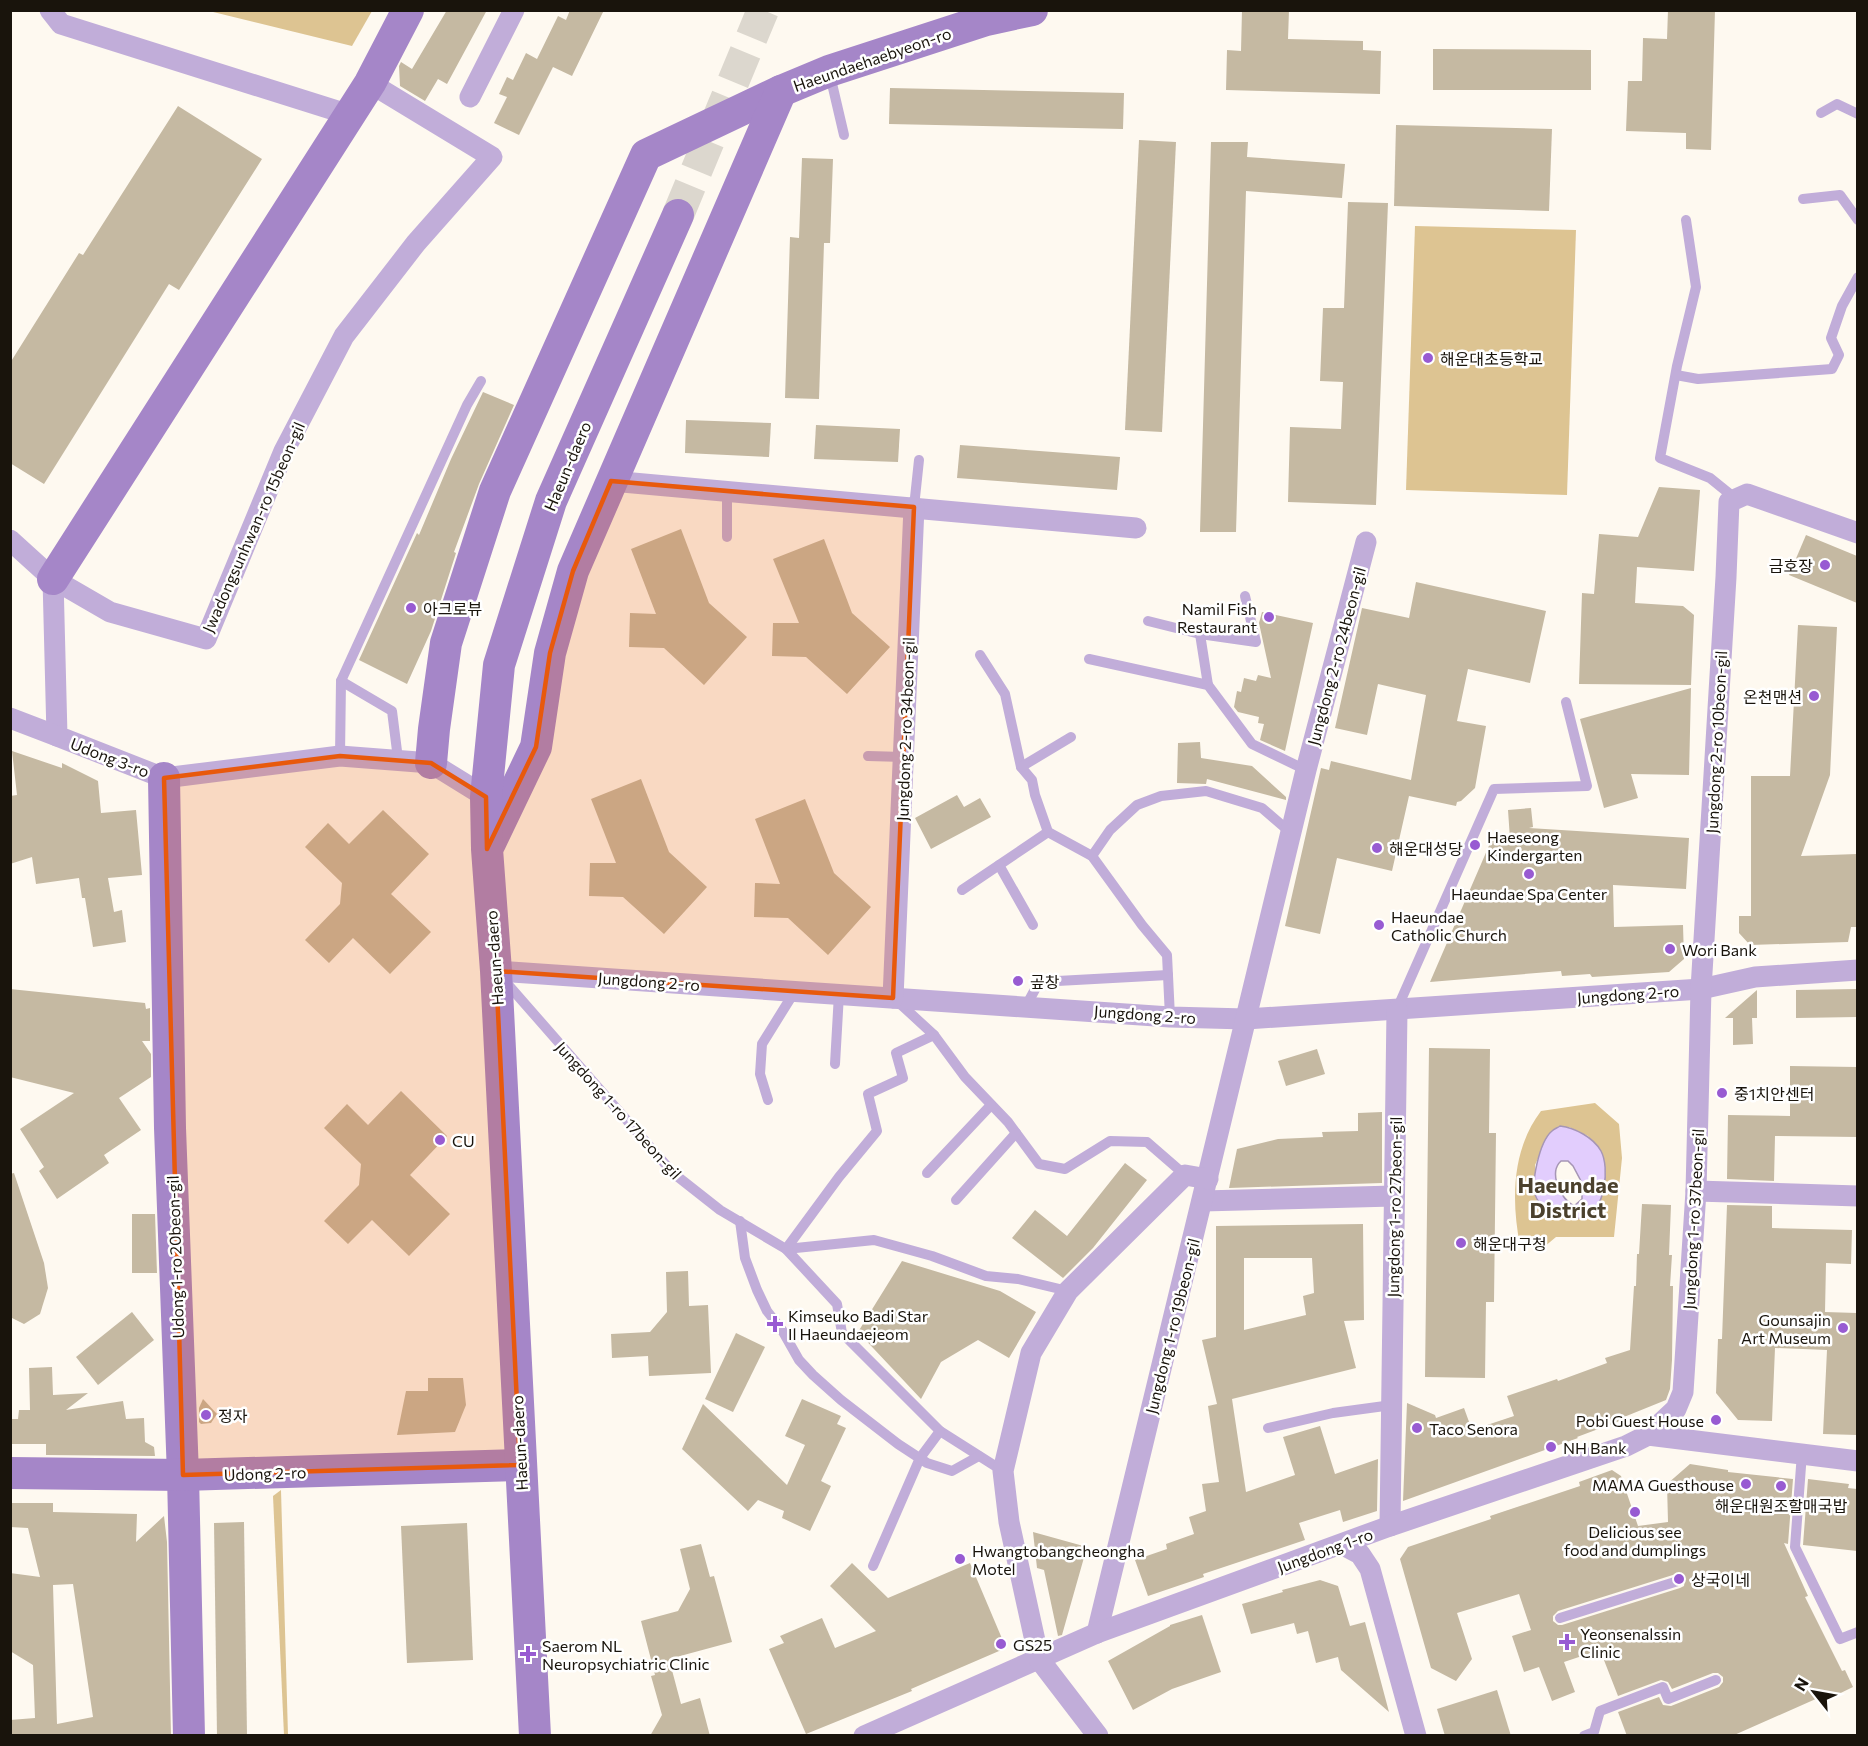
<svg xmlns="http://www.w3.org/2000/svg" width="1868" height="1746" font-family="Commissioner,'Noto Sans KR',sans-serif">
	<rect width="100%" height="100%" fill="#fef9f0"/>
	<!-- green -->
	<g fill="#ddc492" fill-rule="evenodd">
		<polygon points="209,11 372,11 352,46"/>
		<polygon points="1415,226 1576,230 1567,495 1406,490"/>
		<path d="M1595,1103L1619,1124L1622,1158L1614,1237H1556L1544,1247L1520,1245C1511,1200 1512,1149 1541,1111ZM1569,1127L1588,1136L1600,1150L1603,1195L1563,1217L1536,1198L1535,1165L1548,1136Z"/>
		<polygon points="281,1490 288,1735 288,1736 284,1735 273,1496"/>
	</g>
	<!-- water -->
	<path fill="#e2cdfd" stroke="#a696b5" stroke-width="1.5" fill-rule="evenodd" d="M1560,1126C1575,1128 1593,1137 1601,1151C1610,1168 1605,1210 1585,1217C1577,1220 1567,1218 1559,1215C1550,1212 1542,1208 1537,1199C1529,1185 1540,1141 1552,1131C1554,1129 1557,1128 1560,1126ZM1561,1161H1568L1573,1166L1582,1183V1199L1574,1206C1561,1199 1548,1173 1561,1161Z"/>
	<!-- building -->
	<g fill="#c5b9a2" fill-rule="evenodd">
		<polygon points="447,10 487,10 447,84 438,79 425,101 400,86 399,66 401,62 412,69"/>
		<polygon points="570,10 604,10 572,76 553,67 519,135 494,123 507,97 499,94 507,77 513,80 526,53 537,59 558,16 566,20"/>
		<polygon points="1242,10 1289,10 1288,39 1363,41 1363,50 1381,51 1380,94 1226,90 1227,50 1241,51"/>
		<polygon points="1668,10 1715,10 1711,150 1686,149 1686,133 1626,131 1628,81 1642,81 1643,38 1667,39"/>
		<polygon points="1433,49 1591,50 1591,90 1433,90"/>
		<polygon points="890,88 1124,93 1123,129 889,124"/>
		<polygon points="178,106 262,159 179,290 169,284 44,484 10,463 10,363 79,253 83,255"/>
		<polygon points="1396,125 1552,129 1549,211 1394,206"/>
		<polygon points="1139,140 1176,142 1162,432 1125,430"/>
		<polygon points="1211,142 1248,142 1247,157 1345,164 1342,198 1246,191 1236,532 1200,532"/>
		<polygon points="802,158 833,159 830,243 824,243 819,399 785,398 790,237 799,238"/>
		<polygon points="1348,202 1388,203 1376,505 1288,502 1290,427 1341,429 1343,382 1320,381 1323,308 1344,308"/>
		<polygon points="483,392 514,405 479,484 454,552 456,553 431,631 407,684 359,660 417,533 419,535 451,459"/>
		<polygon points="686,420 771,423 769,457 685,453"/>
		<polygon points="816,425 900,429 898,462 814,459"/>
		<polygon points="960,445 1120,457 1117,490 957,478"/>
		<polygon points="1659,487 1700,490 1694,571 1637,567 1635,603 1683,606 1694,615 1691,685 1579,684 1582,593 1594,594 1599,534 1638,537"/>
		<polygon points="681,529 709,603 747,637 704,685 664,648 629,647 630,613 656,614 631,549"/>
		<polygon points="1806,535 1857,556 1857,603 1789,575"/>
		<polygon points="824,539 852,613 890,647 847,694 806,657 772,656 773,623 799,623 773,559"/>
		<polygon points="1416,582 1546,611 1530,683 1468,669 1457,721 1486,726 1475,788 1461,801 1457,802 1456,806 1409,796 1392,871 1337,858 1320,934 1285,926 1321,768 1329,770 1331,761 1411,780 1426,695 1378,684 1367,735 1335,728 1362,608 1409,618"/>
		<polygon points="1262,612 1313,623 1285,751 1260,740 1264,724 1258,723 1259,717 1238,712 1234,707 1237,691 1241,692 1244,678 1256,681 1258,675 1271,678 1259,623"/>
		<polygon points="1798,625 1837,627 1830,775 1801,856 1857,854 1857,927 1851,927 1848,942 1750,945 1739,933 1739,916 1751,916 1751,776 1790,776"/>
		<polygon points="1691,688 1689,775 1631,774 1638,798 1604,808 1580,719"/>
		<polygon points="1200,742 1201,758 1252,766 1286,797 1286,800 1207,779 1206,784 1177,783 1178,743"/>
		<polygon points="12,751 62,768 62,763 98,781 101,813 136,810 142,875 108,878 114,912 122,910 126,942 93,947 85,898 82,898 79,878 36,884 32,857 10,864 10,796 17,795"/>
		<polygon points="641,779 669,852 707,887 664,934 623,897 589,896 590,863 616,863 591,799"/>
		<polygon points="957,795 964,807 980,798 991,817 931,849 915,818"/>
		<polygon points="805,799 834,873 871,907 828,955 788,918 754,917 755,883 780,884 755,819"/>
		<polygon points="1531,808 1533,827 1529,828 1689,838 1686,889 1613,885 1614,927 1683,925 1684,959 1669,972 1592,977 1590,974 1562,976 1561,971 1430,982 1491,841 1510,839 1508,810"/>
		<polygon points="383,810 429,854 391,894 431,932 390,974 353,938 329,963 305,940 340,904 342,883 305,847 328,823 349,844"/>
		<polygon points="10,989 145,1003 146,1009 150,1008 150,1041 142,1041 151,1054 151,1077 119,1098 141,1130 104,1155 109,1163 57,1199 39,1171 44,1167 20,1129 74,1093 10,1077"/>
		<polygon points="1857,989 1857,1017 1796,1018 1796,990"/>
		<polygon points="1757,990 1757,1018 1752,1018 1753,1044 1733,1045 1733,1018 1725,1018"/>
		<polygon points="1429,1048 1490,1049 1489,1133 1496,1133 1494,1302 1486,1302 1485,1378 1425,1377"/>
		<polygon points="1317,1049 1325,1074 1286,1086 1278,1061"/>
		<polygon points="1790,1066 1857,1067 1857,1137 1775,1136 1774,1181 1727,1179 1728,1115 1790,1116"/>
		<polygon points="401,1091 447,1136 410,1175 450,1214 409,1256 372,1220 348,1244 324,1221 359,1185 361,1164 324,1128 347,1104 368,1125"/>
		<polygon points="1382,1112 1382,1183 1229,1188 1237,1149 1278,1139 1323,1137 1322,1132 1358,1131 1358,1113"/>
		<polygon points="1125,1163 1147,1180 1093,1248 1063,1278 1012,1238 1035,1210 1067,1236"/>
		<polygon points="14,1173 44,1263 48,1288 40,1314 24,1324 10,1317 10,1174"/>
		<polygon points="1642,1204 1671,1205 1669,1255 1672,1255 1670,1286 1673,1286 1672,1360 1670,1389 1666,1400 1624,1417 1625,1419 1577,1437 1578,1438 1403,1501 1407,1403 1435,1415 1436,1418 1464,1408 1472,1430 1514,1416 1507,1396 1557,1379 1558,1381 1607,1363 1605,1358 1630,1350 1634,1286 1636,1286 1637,1254 1639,1254"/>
		<polygon points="1727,1205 1772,1206 1772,1228 1852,1230 1851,1264 1826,1263 1825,1312 1857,1313 1857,1435 1823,1434 1827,1350 1775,1348 1772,1421 1738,1420 1716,1393 1718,1339 1722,1339"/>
		<polygon points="132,1214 155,1214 157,1273 132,1273"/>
		<path d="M1363,1224L1364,1320L1344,1321L1356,1368L1232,1399L1246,1492L1295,1475L1283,1437L1320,1426L1335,1474L1378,1459L1377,1511L1343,1522L1340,1510L1299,1523L1305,1540L1203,1574L1204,1577L1148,1596L1135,1560L1167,1549L1166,1544L1194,1534L1189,1517L1206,1511L1202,1484L1219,1482L1208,1406L1217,1404L1202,1340L1216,1337V1226ZM1244,1258H1312L1314,1293L1303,1296L1306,1315L1244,1330Z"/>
		<polygon points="902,1261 1000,1291 1036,1312 1009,1358 978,1340 941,1362 921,1399 858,1332"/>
		<polygon points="688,1271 689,1306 708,1305 711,1373 649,1376 648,1356 612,1358 611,1334 650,1332 667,1312 666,1272"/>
		<polygon points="132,1312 154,1340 98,1385 76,1357"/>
		<polygon points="736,1333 765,1347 733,1412 705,1399"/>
		<polygon points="52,1367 53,1395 88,1393 66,1410 123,1401 126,1419 144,1418 145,1442 154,1447 155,1456 46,1455 46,1444 10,1444 10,1419 18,1419 19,1410 30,1410 29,1368"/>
		<polygon points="428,1378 463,1378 466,1405 455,1432 397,1435 406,1391 428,1391"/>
		<polygon points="203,1399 217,1414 211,1423 201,1424 199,1422 199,1408"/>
		<polygon points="802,1399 841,1416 837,1424 846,1428 821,1481 831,1486 810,1531 782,1518 784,1511 758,1500 748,1511 682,1449 703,1404 787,1485 805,1445 785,1436"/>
		<path d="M1690,1464L1728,1470V1472L1793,1479L1788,1544L1784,1543L1808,1596L1805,1597L1842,1671L1845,1670L1853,1687L1820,1703L1818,1698L1732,1736H1627L1618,1712L1659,1697L1663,1705L1671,1706L1719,1687L1723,1682V1677L1718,1673H1713L1672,1689L1668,1682L1661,1680L1618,1696L1600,1650L1564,1662L1575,1692L1552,1701L1539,1667L1524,1672L1512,1636L1531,1630L1519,1594L1457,1613L1472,1659L1456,1681L1431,1668L1400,1559L1408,1547L1491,1519L1490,1516L1580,1486L1579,1482L1612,1470L1621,1476L1638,1526L1668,1522L1667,1484ZM1676,1574L1683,1575L1685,1579L1684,1586L1680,1588L1562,1625H1558L1553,1621V1616L1558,1611Z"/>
		<polygon points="1808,1479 1849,1484 1848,1488 1857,1489 1857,1551 1803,1545"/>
		<path d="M10,1503H53V1512L137,1514L136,1542L164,1516L167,1542L171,1736H10V1720L35,1718L33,1665L10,1651V1573L40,1577L28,1528L10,1527ZM73,1584L93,1717L57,1724L53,1585Z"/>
		<polygon points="244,1522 247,1736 217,1736 214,1523"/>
		<polygon points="467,1523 473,1660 407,1663 401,1526"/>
		<polygon points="1033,1532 1087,1547 1062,1635 1058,1636 1044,1570 1037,1568"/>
		<polygon points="701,1544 710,1577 714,1576 732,1642 669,1659 681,1704 700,1698 710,1736 650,1736 662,1715 651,1676 655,1675 641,1621 678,1611 690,1589 680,1549"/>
		<polygon points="852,1563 888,1598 970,1563 1006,1648 911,1689 912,1691 806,1734 769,1649 784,1643 780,1636 822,1618 835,1648 876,1631 830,1586"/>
		<polygon points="1320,1580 1338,1586 1350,1626 1365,1622 1389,1712 1341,1670 1338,1657 1316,1663 1308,1631 1297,1634 1294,1623 1251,1634 1242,1604 1283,1592 1282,1590"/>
		<polygon points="1202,1615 1221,1672 1172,1689 1133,1710 1108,1661 1170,1626 1170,1625"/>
		<polygon points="1497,1690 1511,1736 1445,1736 1437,1709"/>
	</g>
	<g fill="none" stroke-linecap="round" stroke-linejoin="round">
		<!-- secondary-tunnel -->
		<polyline stroke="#dcd7ce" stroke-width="32" stroke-dasharray="32 16" stroke-linecap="butt" points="678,215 763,10"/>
		<!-- lane -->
		<g stroke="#c1add9" stroke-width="10">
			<polyline points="830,75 844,135"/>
			<polyline points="1821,113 1837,104 1858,114"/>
			<polyline points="1803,199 1840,195 1858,220"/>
			<polyline points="1686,220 1696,287 1677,366 1660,458 1710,478 1736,499"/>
			<polyline points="1676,375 1698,379 1832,369 1839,355 1831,338 1842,306 1858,277"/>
			<polyline points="914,507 919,460"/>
			<polyline points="727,537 727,491"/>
			<polyline points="1148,621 1200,634 1256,642 1245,596"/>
			<polyline points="1200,634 1208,685"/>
			<polyline points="980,655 1005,694 1021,767 1032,780 1035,795 1048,832 1092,856 1142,925 1167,955 1170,1017"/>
			<polyline points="1089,659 1208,685 1252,744 1306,770"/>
			<polyline points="341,681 392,711 398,759"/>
			<polyline points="340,756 341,681 467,405 481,381"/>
			<polyline points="868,756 904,757"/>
			<polyline points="1021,767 1071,737"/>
			<polyline points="1092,856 1110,830 1137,805 1161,796 1206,791 1262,808 1291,833"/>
			<polyline points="999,865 1033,925"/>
			<polyline points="962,890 1048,832"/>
			<polyline points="504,980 673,1173 720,1210 786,1249 874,1240 932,1256 986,1276 1018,1279 1068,1291"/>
			<polyline points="896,1000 934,1035 896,1053 903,1078 868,1094 877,1131 839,1177 786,1249 837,1304 842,1333 940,1431 1003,1471"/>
			<polyline points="1026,1006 1039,982 1168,975"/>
			<polyline points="1397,1009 1494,789 1587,786 1566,702"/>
			<polyline points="934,1035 965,1077 1008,1122 1039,1164 1065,1169 1110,1141 1147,1142 1185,1175"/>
			<polyline points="835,1064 839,994"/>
			<polyline points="768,1100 760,1074 762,1044 795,991"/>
			<polyline points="927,1173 991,1105"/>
			<polyline points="956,1200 1016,1133"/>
			<polyline points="740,1221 745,1258 757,1290 767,1311 782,1330 799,1360 813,1375 841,1400 898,1444 927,1463 952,1471 979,1456"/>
			<polyline points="1268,1428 1333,1413 1392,1405"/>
			<polyline points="1802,1453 1795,1547 1840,1639 1858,1632"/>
			<polyline points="873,1566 920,1458 940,1431"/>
			<polyline points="1560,1618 1678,1581"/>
			<polyline points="1584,1736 1594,1732 1600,1711 1663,1687 1668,1699 1716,1680"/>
		</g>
		<!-- street -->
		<g stroke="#c1add9" stroke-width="21">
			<polyline points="50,10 61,24 350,115"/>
			<polyline points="470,97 514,10"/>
			<polyline points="611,481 1136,528"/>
			<polyline points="10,540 53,579 110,612 206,639 284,451 344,336 416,243 492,157 370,83"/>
			<polyline points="53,579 57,736 164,778 340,756 431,763 486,797"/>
			<polyline points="10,718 57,736"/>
			<polyline points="496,971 1170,1017 1246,1019 1701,989 1755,977 1858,970"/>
			<polyline points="893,998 914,507"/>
			<polyline points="1696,1191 1858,1196"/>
			<polyline points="1202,1201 1394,1196"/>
			<polyline points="1648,1435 1676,1409 1683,1392 1696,1191 1701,989 1726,577 1729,502 1747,494 1858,533"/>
			<polyline points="1390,1526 1397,1010"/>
			<polyline points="1343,1545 1360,1554 1370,1569 1416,1736"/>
			<polyline points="1097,1633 1306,770 1366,542"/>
			<polyline points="864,1736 1097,1633 1390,1526 1626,1446 1648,1435 1858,1461"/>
			<polyline points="1098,1736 1039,1659 1009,1522 1003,1471 1031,1353 1068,1291 1185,1175 1208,1179"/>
		</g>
		<!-- secondary -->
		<g stroke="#a586c8" stroke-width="32">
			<polyline points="53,579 370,83 408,10"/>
			<polyline points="431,763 434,729 446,643 495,491 646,155 781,91 829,71 986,20 1032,10"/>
			<polyline points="164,778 170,1128 183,1475 189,1736"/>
			<polyline points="490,843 536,747 550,653 573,571 781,91"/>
			<polyline points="10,1473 183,1475 520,1465"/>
			<polyline points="535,1736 496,971 487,849 486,797 499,665 551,501 678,215"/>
		</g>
	</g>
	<!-- marked area -->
	<path fill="#e8590c" fill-opacity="0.2" stroke="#e8590c" stroke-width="4.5" stroke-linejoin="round" d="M611,481L914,507L893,998L496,971L520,1465L183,1475L164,778L340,756L431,763L486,797L487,849L536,747L550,653L573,571Z"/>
	<!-- markers -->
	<g fill="#985bd2" stroke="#fff" stroke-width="2">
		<circle cx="1428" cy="358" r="6"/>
		<circle cx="1825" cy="565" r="6"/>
		<circle cx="411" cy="608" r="6"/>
		<circle cx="1269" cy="617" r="6"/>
		<circle cx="1814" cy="696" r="6"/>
		<circle cx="1475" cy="845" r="6"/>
		<circle cx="1377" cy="848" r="6"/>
		<circle cx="1529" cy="874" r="6"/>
		<circle cx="1379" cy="925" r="6"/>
		<circle cx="1670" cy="949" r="6"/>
		<circle cx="1018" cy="981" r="6"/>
		<circle cx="1722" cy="1093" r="6"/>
		<circle cx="440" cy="1140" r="6"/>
		<circle cx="1461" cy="1243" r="6"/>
		<path d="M772 1315h6v6h6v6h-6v6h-6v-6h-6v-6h6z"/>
		<circle cx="1843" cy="1328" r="6"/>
		<circle cx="206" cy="1415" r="6"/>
		<circle cx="1716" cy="1420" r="6"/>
		<circle cx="1417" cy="1428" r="6"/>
		<circle cx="1551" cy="1447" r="6"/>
		<circle cx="1746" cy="1484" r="6"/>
		<circle cx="1781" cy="1486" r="6"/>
		<circle cx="1635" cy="1512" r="6"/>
		<circle cx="960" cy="1559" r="6"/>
		<circle cx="1679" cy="1579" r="6"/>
		<path d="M1564 1633h6v6h6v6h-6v6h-6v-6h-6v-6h6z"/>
		<circle cx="1001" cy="1644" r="6"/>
		<path d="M525 1645h6v6h6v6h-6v6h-6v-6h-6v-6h6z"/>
	</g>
	<g text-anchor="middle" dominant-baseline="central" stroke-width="5" stroke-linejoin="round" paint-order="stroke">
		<!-- street labels -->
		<g font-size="16" fill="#19140c" stroke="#fff">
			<text transform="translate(872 59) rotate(-19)">Haeundaehaebyeon-ro</text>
			<text transform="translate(567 466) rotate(-67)">Haeun-daero</text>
			<text transform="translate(253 527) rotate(-66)">Jwadongsunhwan-ro 15beon-gil</text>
			<text transform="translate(1336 656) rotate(-75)">Jungdong 2-ro 24beon-gil</text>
			<text transform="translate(905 729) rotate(-88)">Jungdong 2-ro 34beon-gil</text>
			<text transform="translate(1716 742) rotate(-87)">Jungdong 2-ro 10beon-gil</text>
			<text transform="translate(110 757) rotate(21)">Udong 3-ro</text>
			<text transform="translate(494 958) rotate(-94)">Haeun-daero</text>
			<text transform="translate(649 981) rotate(4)">Jungdong 2-ro</text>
			<text transform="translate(1628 994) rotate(-4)">Jungdong 2-ro</text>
			<text transform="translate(1145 1014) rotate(4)">Jungdong 2-ro</text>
			<text transform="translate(619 1110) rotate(48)">Jungdong 1-ro 17beon-gil</text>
			<text transform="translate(1394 1207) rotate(-89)">Jungdong 1-ro 27beon-gil</text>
			<text transform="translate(1693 1219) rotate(-87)">Jungdong 1-ro 37beon-gil</text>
			<text transform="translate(175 1257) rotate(-92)">Udong 1-ro 20beon-gil</text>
			<text transform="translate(1172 1326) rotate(-76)">Jungdong 1-ro 19beon-gil</text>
			<text transform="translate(519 1443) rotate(-93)">Haeun-daero</text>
			<text transform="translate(265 1473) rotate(-2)">Udong 2-ro</text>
			<text transform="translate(1325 1550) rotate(-20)">Jungdong 1-ro</text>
		</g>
		<!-- poi labels -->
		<g font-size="16" fill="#19140c" stroke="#fff" text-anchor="start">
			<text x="1440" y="358">해운대초등학교</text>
			<text x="1813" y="565" text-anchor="end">금호장</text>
			<text x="423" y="608">아크로뷰</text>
			<text x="1257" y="608" text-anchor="end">Namil Fish<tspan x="1257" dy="18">Restaurant</tspan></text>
			<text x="1802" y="696" text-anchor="end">온천맨션</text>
			<text x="1487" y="836">Haeseong<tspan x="1487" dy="18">Kindergarten</tspan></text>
			<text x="1389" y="848">해운대성당</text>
			<text x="1529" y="893" text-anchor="middle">Haeundae Spa Center</text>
			<text x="1391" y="916">Haeundae<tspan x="1391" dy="18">Catholic Church</tspan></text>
			<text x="1682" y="949">Wori Bank</text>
			<text x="1030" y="981">곺창</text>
			<text x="1734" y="1093">중1치안센터</text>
			<text x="452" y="1140">CU</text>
			<text x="1473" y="1243">해운대구청</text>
			<text x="788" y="1315">Kimseuko Badi Star<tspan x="788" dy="18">Il Haeundaejeom</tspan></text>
			<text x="1831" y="1319" text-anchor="end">Gounsajin<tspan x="1831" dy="18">Art Museum</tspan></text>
			<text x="218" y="1415">정자</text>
			<text x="1704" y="1420" text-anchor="end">Pobi Guest House</text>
			<text x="1429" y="1428">Taco Senora</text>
			<text x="1563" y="1447">NH Bank</text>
			<text x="1734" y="1484" text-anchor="end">MAMA Guesthouse</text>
			<text x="1781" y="1505" text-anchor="middle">해운대원조할매국밥</text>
			<text x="1635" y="1531" text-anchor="middle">Delicious see<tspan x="1635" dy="18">food and dumplings</tspan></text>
			<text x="972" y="1550">Hwangtobangcheongha<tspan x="972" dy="18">Motel</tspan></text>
			<text x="1691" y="1579">상국이네</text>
			<text x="1580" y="1633">Yeonsenalssin<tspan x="1580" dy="18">Clinic</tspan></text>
			<text x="1013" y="1644">GS25</text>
			<text x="542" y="1645">Saerom NL<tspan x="542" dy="18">Neuropsychiatric Clinic</tspan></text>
		</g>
		<!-- district labels -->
		<g font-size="22" font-weight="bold" fill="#4b412d" stroke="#fff">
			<text x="1568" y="1184">Haeundae<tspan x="1568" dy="25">District</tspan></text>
		</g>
	</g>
	<!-- border -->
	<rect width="1868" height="1746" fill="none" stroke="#19140c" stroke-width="24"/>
	<!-- north arrow -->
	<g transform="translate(1814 1692) rotate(301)" stroke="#ffffff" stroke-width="4.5" paint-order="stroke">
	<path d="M0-4.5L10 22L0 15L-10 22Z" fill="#19140c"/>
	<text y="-9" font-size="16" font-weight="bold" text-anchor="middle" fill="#19140c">N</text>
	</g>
</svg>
